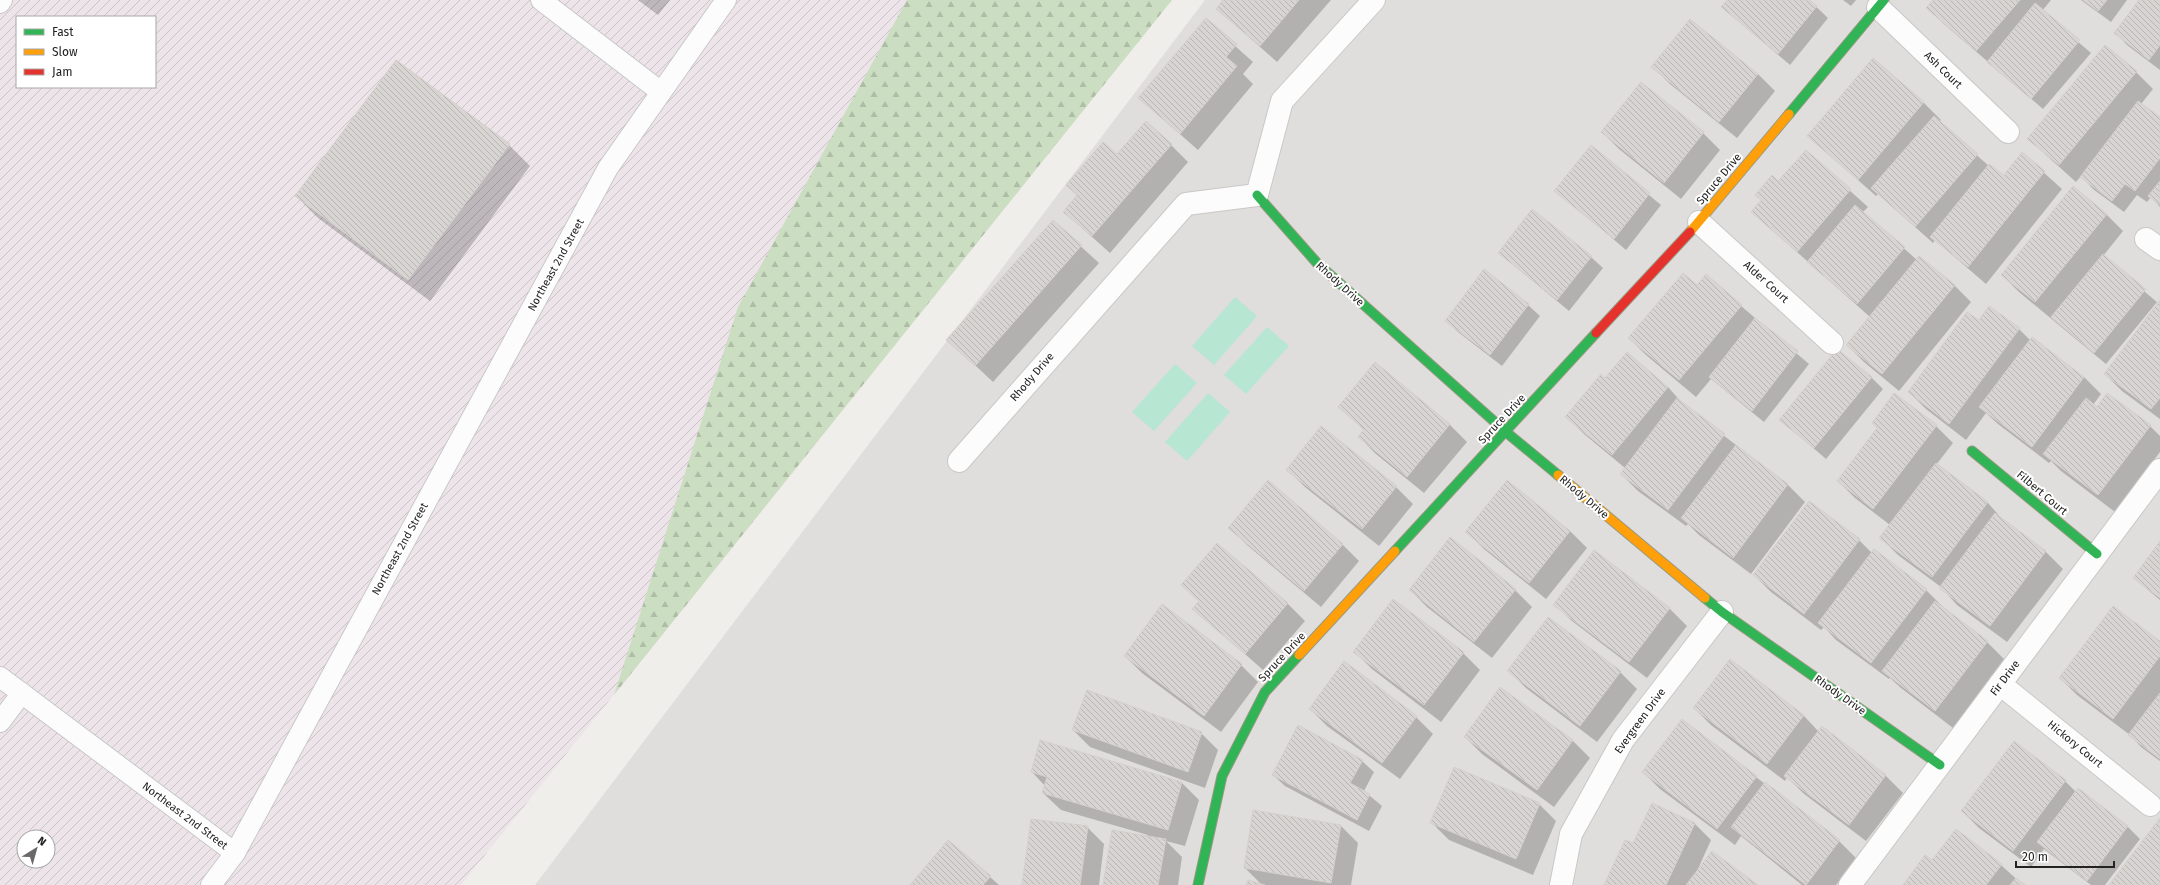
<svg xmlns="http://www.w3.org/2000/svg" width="2160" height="885" font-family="'Fira Sans',sans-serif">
	<defs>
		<pattern id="industrial-furrows" width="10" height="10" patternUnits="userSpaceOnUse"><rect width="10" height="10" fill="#ede4e9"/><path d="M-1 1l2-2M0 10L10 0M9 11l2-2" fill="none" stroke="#cbc3c8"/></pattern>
		<pattern id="forest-firs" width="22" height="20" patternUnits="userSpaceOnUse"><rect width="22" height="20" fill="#cbdec1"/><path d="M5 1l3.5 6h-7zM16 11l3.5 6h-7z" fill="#aebea6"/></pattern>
		<pattern id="building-back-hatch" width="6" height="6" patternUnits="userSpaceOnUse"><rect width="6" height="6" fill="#d7d4d2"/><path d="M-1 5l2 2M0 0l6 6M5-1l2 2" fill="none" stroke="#b8b6b4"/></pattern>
	</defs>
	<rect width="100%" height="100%" fill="#f0eeeb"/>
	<!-- residential -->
	<polygon fill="#dfdedc" points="1205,0 2160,0 2160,885 535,885"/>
	<!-- industrial -->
	<path fill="url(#industrial-furrows)" fill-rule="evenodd" d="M0,0H1172L461,885H0ZM17,17H155V87H17ZM24,837H48V861H24Z"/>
	<!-- forest -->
	<polygon fill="url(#forest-firs)" points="907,0 1172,0 614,695 738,307"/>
	<!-- pitch -->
	<g fill="#b7e6d2">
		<polygon points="1235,297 1257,316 1214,365 1192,346"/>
		<polygon points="1267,327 1289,346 1246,394 1224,375"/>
		<polygon points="1175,364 1197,383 1154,431 1132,412"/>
		<polygon points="1208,393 1230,412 1187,461 1165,442"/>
	</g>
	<!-- shadow -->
	<g fill="#0003">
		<polygon points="638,0 670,0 658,15"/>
		<polygon points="1225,0 1331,0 1277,62 1217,9"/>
		<polygon points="1728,0 1809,0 1828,18 1790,65 1722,7"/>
		<polygon points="1843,0 1856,0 1851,6"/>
		<polygon points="1934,0 2051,0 2042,11 2091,53 2043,109 1945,25 1928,8"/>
		<polygon points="2081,0 2127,0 2111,22"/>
		<polygon points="2141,0 2160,0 2160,70 2127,45 2116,33"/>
		<polygon points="1206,20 1253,62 1243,74 1253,84 1198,150 1139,98"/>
		<polygon points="1873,60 1924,103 1941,120 1939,122 1989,166 2004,177 2023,154 2062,189 1986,284 1935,240 1933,243 1878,194 1876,196 1808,136"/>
		<polygon points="1653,67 1758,74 1775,91 1737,138 1670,84"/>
		<polygon points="2136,72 2153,89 2141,104 2160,118 2160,207 2151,197 2147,202 2137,195 2124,212 2093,189 2081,176 2076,182 2028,139"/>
		<polygon points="1602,132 1703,133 1720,150 1681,199 1619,149"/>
		<polygon points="509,145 530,166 430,301 318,218 296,196"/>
		<polygon points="1171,145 1188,162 1110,253 1064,212 1078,196 1067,185 1117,156"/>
		<polygon points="1591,147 1661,205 1626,250 1556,190"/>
		<polygon points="1806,151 1868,207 1863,212 1917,260 1954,285 1971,302 1899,391 1864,362 1847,345 1870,317 1752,212"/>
		<polygon points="1532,210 1591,257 1603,268 1569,311 1499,253"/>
		<polygon points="2106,214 2123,231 2103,256 2158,303 2160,301 2160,419 2122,391 2105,374 2158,303 2157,302 2106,364 2019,292 2002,275"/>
		<polygon points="1053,221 1099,263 993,382 948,340"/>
		<polygon points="1706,276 1809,364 1764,422 1711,379 1696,397 1646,355 1629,338 1697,286"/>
		<polygon points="1528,305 1540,316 1502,366 1458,332 1446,320"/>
		<polygon points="1979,321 2019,329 2031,341 2032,339 2084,377 2101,394 2093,405 2150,426 2160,436 2160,452 2115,512 2061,471 2051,461 2049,463 1998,424 1986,413 1966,440 1926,409 1909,392"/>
		<polygon points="1375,363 1450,425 1467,442 1424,493 1376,454 1359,437 1364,430 1339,407"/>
		<polygon points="1871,377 1883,389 1826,459 1781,420"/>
		<polygon points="1606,379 1668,387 1684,405 1788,485 1805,502 1751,574 1699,535 1688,524 1686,526 1638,491 1621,474 1625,468 1584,434 1567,417"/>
		<polygon points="1936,426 1953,443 1936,465 1988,503 2004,521 2046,552 2063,569 2007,642 1957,605 1941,587 1898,555 1881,538 1890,525 1855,498 1838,481"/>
		<polygon points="1288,470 1396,487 1413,504 1379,546 1305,487"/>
		<polygon points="1507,481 1570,531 1587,548 1546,599 1484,549 1467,532"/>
		<polygon points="1809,502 1859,540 1872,553 1926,590 1943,607 1942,608 1987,642 2004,659 1953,728 1901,688 1890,678 1889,679 1836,640 1824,627 1821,630 1771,592 1754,575"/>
		<polygon points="1230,528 1342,544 1359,561 1321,607 1247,545"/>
		<polygon points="2160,543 2160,600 2134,578"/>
		<polygon points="1217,544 1288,604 1305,621 1263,670 1194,609 1200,602 1182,585"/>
		<polygon points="1594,552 1670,609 1687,626 1647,678 1572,621 1555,604"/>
		<polygon points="1410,590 1515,590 1532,607 1492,658 1427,607"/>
		<polygon points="1394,600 1463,653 1480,670 1441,722 1372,669 1355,652"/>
		<polygon points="1549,618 1620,672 1637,689 1597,742 1526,688 1509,671"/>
		<polygon points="2160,643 2160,761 2141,747 2130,735 2077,695 2060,678"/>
		<polygon points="1125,656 1241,665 1258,682 1221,732 1142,673"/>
		<polygon points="1730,660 1804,716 1819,732 1822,728 1886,776 1903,793 1866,841 1803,793 1787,777 1785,781 1711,725 1694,708"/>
		<polygon points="1501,688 1573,741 1590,758 1554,807 1482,754 1465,737"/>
		<polygon points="1310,709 1416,717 1433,734 1400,779 1327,726"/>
		<polygon points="1682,720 1839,841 1856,858 1836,885 1802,885 1741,836 1735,845 1660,789 1643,772"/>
		<polygon points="1073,730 1201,733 1218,750 1205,788 1090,747"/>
		<polygon points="1041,741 1182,783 1199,800 1185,846 1166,841 1182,857 1178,885 1104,885 1148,835 1061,810 1043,793 1045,786 1032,772"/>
		<polygon points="2014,742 2065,781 2076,792 2078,789 2128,827 2140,839 2105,885 2091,885 2044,849 2031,867 1979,828 1962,811"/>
		<polygon points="1362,761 1374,772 1364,791 1382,806 1369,831 1285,786 1273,775"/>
		<polygon points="1539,804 1556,821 1533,875 1449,840 1432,823"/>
		<polygon points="1694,823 1711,840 1698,869 1756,885 1605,885 1634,845"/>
		<polygon points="1341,826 1358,843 1351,885 1262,885 1245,868"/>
		<polygon points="1087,827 1104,844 1099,885 1023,885"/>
		<polygon points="1933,862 2001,865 2023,885 1904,885"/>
		<polygon points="990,877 999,885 911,885"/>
	</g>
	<!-- building -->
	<g fill="url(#building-back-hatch)" stroke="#d3d0cc">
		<polygon points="1223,0 1299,0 1260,46 1216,9"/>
		<polygon points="1727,0 1810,0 1817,6 1778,54 1721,7"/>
		<polygon points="1933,0 2020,0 1976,51 1926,8"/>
		<polygon points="2083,0 2107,0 2098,11"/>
		<polygon points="2139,0 2160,0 2160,45 2149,60 2114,33"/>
		<polygon points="2035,3 2080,40 2031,99 1987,62"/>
		<polygon points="1206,18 1237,44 1226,57 1237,66 1180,134 1138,98"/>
		<polygon points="1690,19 1758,74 1719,122 1651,67"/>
		<polygon points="2105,45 2137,71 2059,165 2027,139"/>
		<polygon points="1873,58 1924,102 1858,180 1807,136"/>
		<polygon points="396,60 510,144 408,280 295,196"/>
		<polygon points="1641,82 1704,132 1664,183 1601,132"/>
		<polygon points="2138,101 2160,117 2160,158 2135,191 2125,184 2112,201 2080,177"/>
		<polygon points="1934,116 1978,154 1915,227 1871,188"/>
		<polygon points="1146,121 1172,144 1092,236 1063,212 1077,195 1066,185 1103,142 1117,154"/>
		<polygon points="1591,145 1650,193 1614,239 1554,191"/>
		<polygon points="1806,150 1851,189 1797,252 1751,212 1761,200 1755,195 1772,175 1778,181"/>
		<polygon points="2022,152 2045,171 1968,267 1930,237 1989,164 2004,175"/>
		<polygon points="2160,181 2160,205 2148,196"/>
		<polygon points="2073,186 2107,214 2035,302 2001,275"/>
		<polygon points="1855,205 1905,247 1857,304 1807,262"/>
		<polygon points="1532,209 1592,256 1557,300 1498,253"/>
		<polygon points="1053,220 1082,245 975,366 946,340"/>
		<polygon points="2103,254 2146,289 2094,353 2051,317"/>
		<polygon points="1919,256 1955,285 1882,374 1846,345"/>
		<polygon points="1484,269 1529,304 1490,355 1445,321"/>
		<polygon points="1683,273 1697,285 1706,274 1742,305 1679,380 1628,338"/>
		<polygon points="2160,300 2160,398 2151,409 2104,374"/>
		<polygon points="1989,306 2020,328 1949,424 1908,392 1967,312 1979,320"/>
		<polygon points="1755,318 1798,351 1752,411 1709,377"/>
		<polygon points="2032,337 2084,377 2032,447 1979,407"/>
		<polygon points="1837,349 1872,377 1814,448 1779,420"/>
		<polygon points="1627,352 1668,387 1612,455 1565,417 1601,374 1605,378"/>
		<polygon points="1375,362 1450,424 1407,477 1358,437 1364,429 1338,407"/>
		<polygon points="1894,393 1937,425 1873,509 1837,481 1877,428 1872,423"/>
		<polygon points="2107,393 2151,425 2098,495 2043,454 2086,398 2097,407"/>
		<polygon points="1677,398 1725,434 1668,510 1620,474"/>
		<polygon points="1321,426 1397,486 1362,529 1286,470"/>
		<polygon points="1736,445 1788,484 1733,558 1681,518"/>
		<polygon points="1936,463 1988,502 1932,577 1879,538"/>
		<polygon points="1268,480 1343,544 1304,591 1228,528"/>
		<polygon points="1507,480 1570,531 1529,583 1465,532"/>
		<polygon points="1809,501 1860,539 1804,614 1753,575"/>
		<polygon points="1995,513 2046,551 1990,626 1939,588"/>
		<polygon points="1450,537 1516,589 1474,642 1409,590"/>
		<polygon points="2160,541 2160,598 2133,578"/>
		<polygon points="1217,543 1288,603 1245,654 1192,609 1199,601 1181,585"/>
		<polygon points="1874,549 1927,589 1871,663 1818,623"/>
		<polygon points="1594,550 1670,608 1629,662 1553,605"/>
		<polygon points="1393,599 1464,652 1424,705 1353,652"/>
		<polygon points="1935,601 1988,641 1935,711 1882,671"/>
		<polygon points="1162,604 1242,664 1204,716 1124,656"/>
		<polygon points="2113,606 2160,641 2160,656 2113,719 2059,678"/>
		<polygon points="1548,617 1621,671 1580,726 1507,671"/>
		<polygon points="1730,659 1804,715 1767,764 1693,708"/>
		<polygon points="1344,661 1417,716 1382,763 1309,709"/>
		<polygon points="1500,687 1573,740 1537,790 1464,737"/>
		<polygon points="1087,690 1202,732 1188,772 1072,730"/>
		<polygon points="2160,693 2160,759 2128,735"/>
		<polygon points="1682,719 1757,776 1717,829 1642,772"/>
		<polygon points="1298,725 1363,760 1350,783 1370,794 1357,820 1272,775"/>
		<polygon points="1822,726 1886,775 1849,825 1784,776"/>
		<polygon points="1040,740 1182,782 1168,830 1042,793 1047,777 1031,772"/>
		<polygon points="2014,741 2066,780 2013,851 1961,811"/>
		<polygon points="1454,767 1540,803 1516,859 1430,823"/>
		<polygon points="1765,782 1840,840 1806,885 1731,827"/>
		<polygon points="2078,788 2128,826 2087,881 2037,842"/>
		<polygon points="1652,803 1695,823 1666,885 1604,885 1625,840 1633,843"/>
		<polygon points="1253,810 1341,825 1331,883 1244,868"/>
		<polygon points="2160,818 2160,885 2109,885"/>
		<polygon points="1031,819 1088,826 1080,885 1022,885"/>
		<polygon points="1956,829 2002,864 1986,885 1903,885 1925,855 1932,860"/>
		<polygon points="1112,830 1166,839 1158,885 1103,885"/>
		<polygon points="948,840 991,876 983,885 910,885"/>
		<polygon points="1712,851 1758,885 1686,885"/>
		<polygon points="2016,878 2025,885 2010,885"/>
		<polygon points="1248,880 1265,885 1246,885"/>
	</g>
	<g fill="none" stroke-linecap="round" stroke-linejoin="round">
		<!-- lane casing -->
		<g stroke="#c9c8c7" stroke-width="22">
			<g id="lane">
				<polyline points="541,0 661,92"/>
				<polyline points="0,3 2,0"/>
				<polyline points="0,677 235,853 608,168 726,0"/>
				<polyline points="0,722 22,693"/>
				<polyline points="211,885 235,853"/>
			</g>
		</g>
		<!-- street casing -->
		<g stroke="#c9c8c7" stroke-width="24">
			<g id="street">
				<polyline points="1878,7 2008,132"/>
				<polyline points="1699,222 1832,343"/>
				<polyline points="2146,239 2160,249"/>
				<polyline points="959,461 1186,204 1257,195 1282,101 1374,0"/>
				<polyline points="2000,684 2150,805"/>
				<polyline points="1561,885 1571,834 1623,740 1722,612"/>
				<polyline points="1850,885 2160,470"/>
			</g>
		</g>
		<!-- fast casing -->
		<g stroke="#999a82" stroke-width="11">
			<g id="fast">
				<polyline points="1789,114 1884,0"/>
				<polyline points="1257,195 1317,263 1506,432 1558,475"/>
				<polyline points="1972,451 2097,554"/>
				<polyline points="1395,551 1596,333"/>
				<polyline points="1705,598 1722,612 1940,765"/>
				<polyline points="1198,885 1222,776 1265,692 1299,655"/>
			</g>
		</g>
		<!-- slow casing -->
		<g stroke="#999a82" stroke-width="11">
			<g id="slow">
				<polyline points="1690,232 1789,114"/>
				<polyline points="1558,475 1705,598"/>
				<polyline points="1299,655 1395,551"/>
			</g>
		</g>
		<!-- jam casing -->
		<g stroke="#999a82" stroke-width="11">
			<polyline id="jam" points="1596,333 1690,232"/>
		</g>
		<!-- lane -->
		<use href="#lane" stroke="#fdfcfc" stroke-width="20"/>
		<!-- street -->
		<use href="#street" stroke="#fdfcfc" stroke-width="22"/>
		<!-- fast -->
		<use href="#fast" stroke="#30b455" stroke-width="9"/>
		<!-- slow -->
		<use href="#slow" stroke="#ff9f0a" stroke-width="9"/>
		<!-- jam -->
		<use href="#jam" stroke="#e5322d" stroke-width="9"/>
	</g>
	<g text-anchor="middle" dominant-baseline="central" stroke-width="4" stroke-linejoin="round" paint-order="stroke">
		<!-- street labels -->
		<g font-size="11" fill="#222" stroke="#fff">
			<text transform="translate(1943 70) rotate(44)">Ash Court</text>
			<text transform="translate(1719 179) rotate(-50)">Spruce Drive</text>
			<text transform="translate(556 265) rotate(-61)">Northeast 2nd Street</text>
			<text transform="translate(1766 282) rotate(42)">Alder Court</text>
			<text transform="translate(1340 284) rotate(42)">Rhody Drive</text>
			<text transform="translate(1032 377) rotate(-49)">Rhody Drive</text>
			<text transform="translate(1502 419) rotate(-47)">Spruce Drive</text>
			<text transform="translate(2042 493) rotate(40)">Filbert Court</text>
			<text transform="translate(1584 497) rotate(40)">Rhody Drive</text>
			<text transform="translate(400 549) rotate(-61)">Northeast 2nd Street</text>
			<text transform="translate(1282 657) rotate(-47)">Spruce Drive</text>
			<text transform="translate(2005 678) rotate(-53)">Fir Drive</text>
			<text transform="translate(1840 695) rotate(35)">Rhody Drive</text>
			<text transform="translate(1640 721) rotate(-54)">Evergreen Drive</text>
			<text transform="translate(2075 744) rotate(39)">Hickory Court</text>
			<text transform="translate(185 816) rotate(37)">Northeast 2nd Street</text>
		</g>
	</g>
	<!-- legend -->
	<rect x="16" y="16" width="140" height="72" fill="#ffffff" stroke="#a7a7a7"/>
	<rect x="24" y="29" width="20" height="6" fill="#30b455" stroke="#a7a7a7"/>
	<text x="52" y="36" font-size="12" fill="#222222">Fast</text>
	<rect x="24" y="49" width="20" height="6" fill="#ff9f0a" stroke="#a7a7a7"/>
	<text x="52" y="56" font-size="12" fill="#222222">Slow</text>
	<rect x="24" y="69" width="20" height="6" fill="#e5322d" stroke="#a7a7a7"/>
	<text x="52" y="76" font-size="12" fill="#222222">Jam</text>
	<!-- north arrow -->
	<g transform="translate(36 849) rotate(37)"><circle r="19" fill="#ffffff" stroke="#a7a7a7"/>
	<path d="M0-3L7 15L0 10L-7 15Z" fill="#6a6968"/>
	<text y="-6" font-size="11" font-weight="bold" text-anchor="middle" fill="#222222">N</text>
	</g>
	<!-- scale -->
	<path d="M2016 861v6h98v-6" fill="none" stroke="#222222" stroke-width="2"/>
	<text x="2022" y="861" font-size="12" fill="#222222" stroke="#ffffff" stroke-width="3" paint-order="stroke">20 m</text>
</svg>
